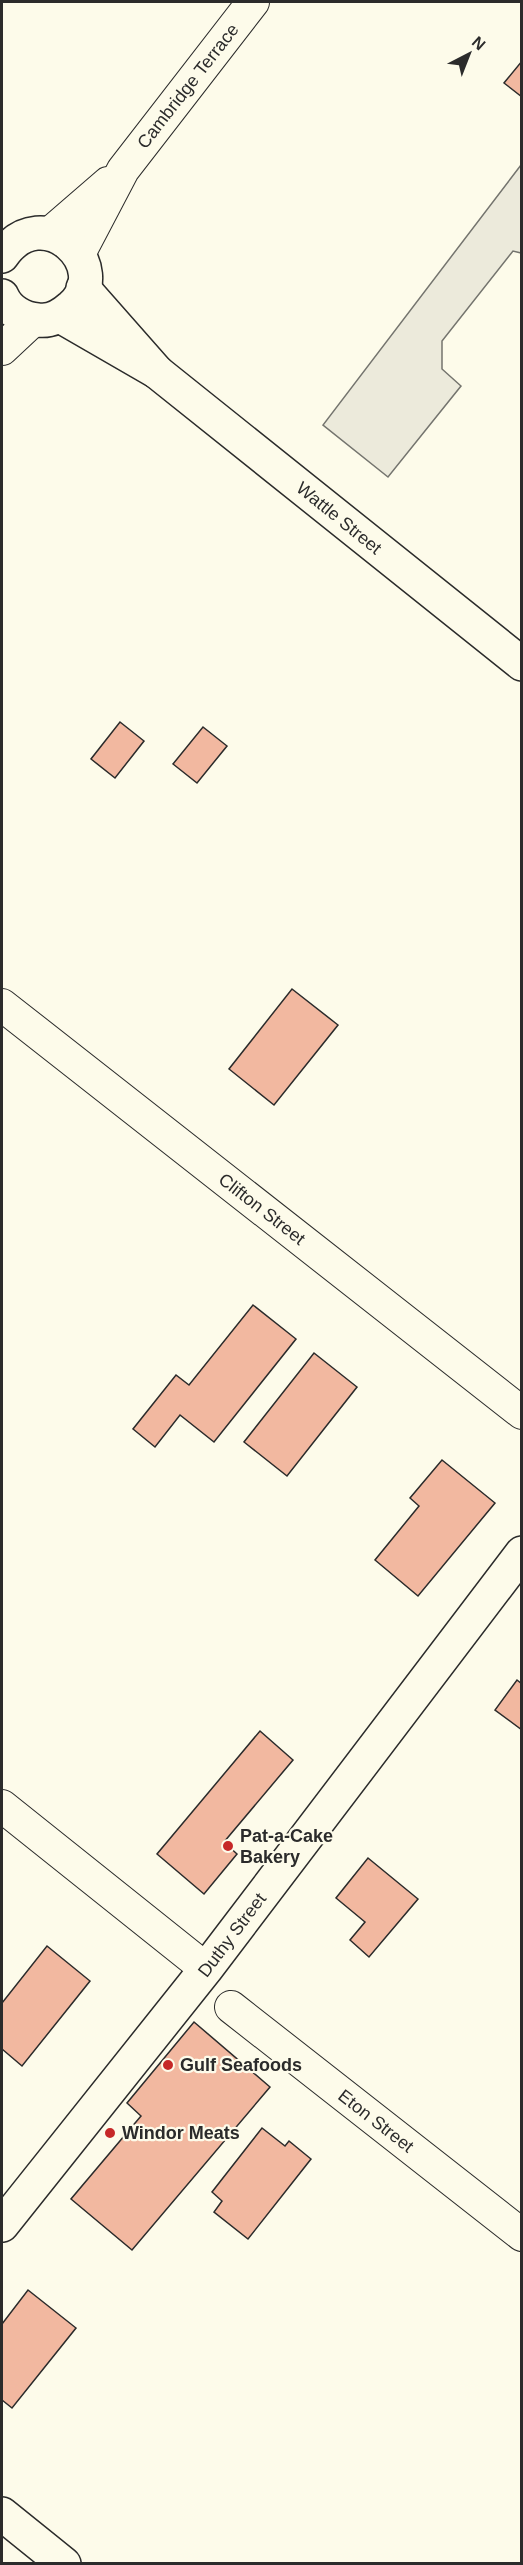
<svg xmlns="http://www.w3.org/2000/svg" width="523" height="2565" font-family="Helvetica,sans-serif">
	<rect width="100%" height="100%" fill="#fdfbea"/>
	<!-- parking -->
	<polygon fill="#eceadb" stroke="#74746e" stroke-width="1.5" points="521,165 521,253 513,251 442,341 442,369 461,386 388,477 323,425"/>
	<!-- building -->
	<g fill="#f2b8a0" stroke="#2b2b2b" stroke-width="1.5">
		<polygon points="522,61 522,97 504,83"/>
		<polygon points="120,722 144,741 115,778 91,759"/>
		<polygon points="203,727 227,746 197,783 173,764"/>
		<polygon points="292,989 338,1025 274,1105 229,1069"/>
		<polygon points="253,1305 296,1339 214,1442 180,1415 155,1447 133,1429 176,1375 189,1385"/>
		<polygon points="314,1353 357,1387 287,1476 244,1442"/>
		<polygon points="442,1460 495,1503 418,1596 375,1560 419,1506 410,1498"/>
		<polygon points="517,1680 522,1684 522,1730 495,1710"/>
		<polygon points="260,1731 293,1760 224,1842 237,1854 204,1894 157,1854"/>
		<polygon points="368,1858 418,1899 369,1957 350,1940 365,1922 336,1898"/>
		<polygon points="47,1946 90,1981 22,2066 2,2049 2,2003"/>
		<polygon points="194,2022 270,2087 132,2250 71,2199 141,2116 127,2103"/>
		<polygon points="262,2128 285,2146 289,2141 311,2159 248,2239 214,2212 222,2201 212,2192"/>
		<polygon points="28,2290 76,2328 12,2408 2,2400 2,2324"/>
	</g>
	<g fill="none" stroke-linecap="round" stroke-linejoin="round">
		<!-- street casing -->
		<g stroke="#2b2b2b" stroke-width="34">
			<g id="street">
				<polyline points="49,234 108,183"/>
				<polyline points="79,254 123,170 253,2"/>
				<polyline points="2,349 33,320"/>
				<polyline points="2,1005 522,1413"/>
				<polyline points="2,1806 206,1969"/>
				<polyline points="231,2007 522,2235"/>
			</g>
		</g>
		<!-- secondary casing -->
		<g stroke="#2b2b2b" stroke-width="36">
			<g id="secondary">
				<path d="M2,256C43,196 117,268 71,307C61,316 51,322 38,320C23,319 8,310 2,296"/>
				<polyline points="60,316 157,372 83,288"/>
				<polyline points="157,372 522,664"/>
				<polyline points="2,2225 206,1969 522,1553"/>
				<polyline points="2,2514 64,2564"/>
			</g>
		</g>
		<!-- street -->
		<use href="#street" stroke="#fdfbea" stroke-width="32"/>
		<!-- secondary -->
		<use href="#secondary" stroke="#fdfbea" stroke-width="33"/>
	</g>
	<!-- markers -->
	<g fill="#c62828" stroke="#fdfbea" stroke-width="2">
		<circle cx="228" cy="1846" r="6"/>
		<circle cx="168" cy="2065" r="6"/>
		<circle cx="110" cy="2133" r="6"/>
	</g>
	<g text-anchor="middle" dominant-baseline="central" stroke-width="4.5" stroke-linejoin="round" paint-order="stroke">
		<!-- street labels -->
		<g font-size="18" fill="#2b2b2b" stroke="#fdfbea">
			<text transform="translate(188 86) rotate(-52)">Cambridge Terrace</text>
			<text transform="translate(339 518) rotate(39)">Wattle Street</text>
			<text transform="translate(262 1209) rotate(38)">Clifton Street</text>
			<text transform="translate(232 1935) rotate(-53)">Duthy Street</text>
			<text transform="translate(376 2121) rotate(38)">Eton Street</text>
		</g>
		<!-- poi labels -->
		<g font-size="18" font-weight="bold" fill="#2b2b2b" stroke="#fdfbea" text-anchor="start">
			<text x="240" y="1836">Pat-a-Cake<tspan x="240" dy="21">Bakery</tspan></text>
			<text x="180" y="2065">Gulf Seafoods</text>
			<text x="122" y="2133">Windor Meats</text>
		</g>
	</g>
	<!-- border -->
	<rect width="523" height="2565" fill="none" stroke="#2b2b2b" stroke-width="6"/>
	<!-- north arrow -->
	<g transform="translate(469 54) rotate(42)" stroke="#fdfbea" stroke-width="4.5" paint-order="stroke">
	<path d="M0-4.5L10 22L0 15L-10 22Z" fill="#2b2b2b"/>
	<text y="-9" font-size="16" font-weight="bold" text-anchor="middle" fill="#2b2b2b">N</text>
	</g>
</svg>
